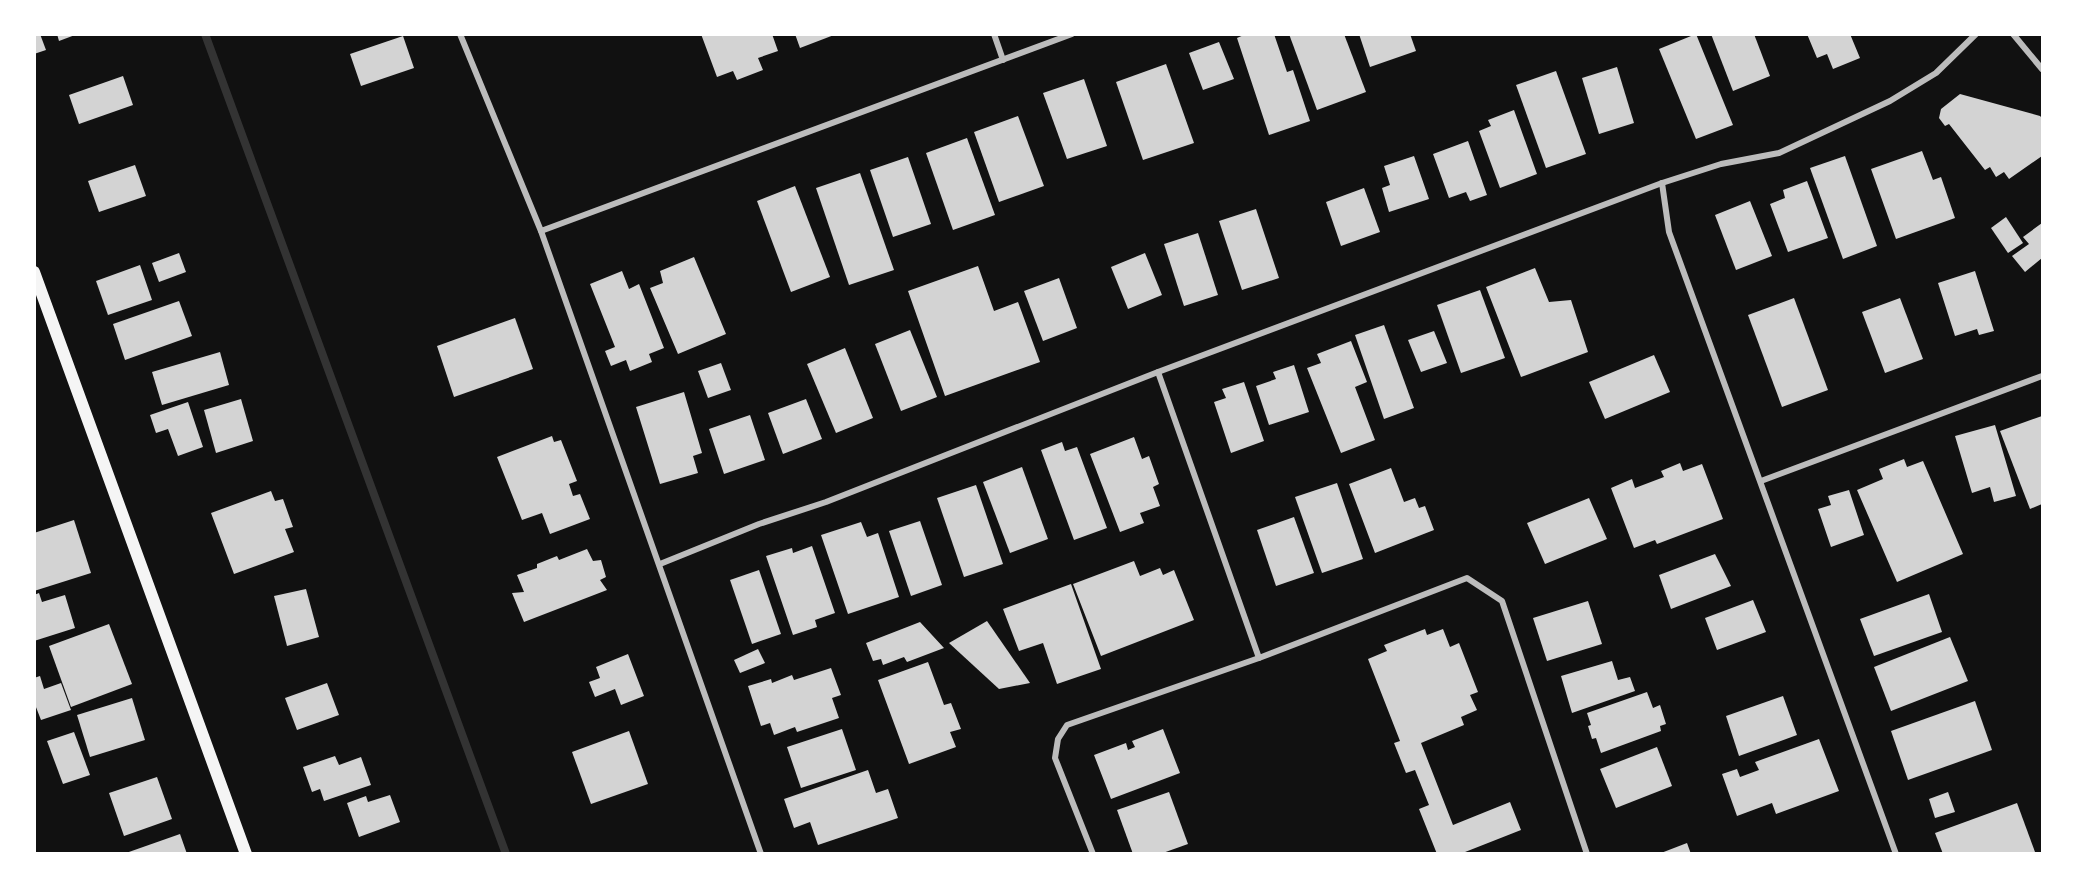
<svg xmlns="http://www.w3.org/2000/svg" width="2077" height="888" font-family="'Alegreya Sans',sans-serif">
	<rect width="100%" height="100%" fill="#111"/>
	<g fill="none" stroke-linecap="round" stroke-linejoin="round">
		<!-- stream -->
		<polyline stroke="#333" stroke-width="8" points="205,34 506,854"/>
	</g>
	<!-- building -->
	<g fill="#d3d3d3">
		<polygon points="34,34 40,34 46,50 34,54"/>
		<polygon points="57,34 75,34 75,35 59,41"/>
		<polygon points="701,34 772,34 778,51 758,58 763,70 737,80 733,71 717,77"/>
		<polygon points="795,34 834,34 834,35 800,48"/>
		<polygon points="1246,34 1274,34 1287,72 1293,70 1310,121 1269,135 1237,38"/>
		<polygon points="1289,34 1344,34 1366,92 1317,110"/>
		<polygon points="1359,34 1410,34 1416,51 1370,67"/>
		<polygon points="1696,34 1733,125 1696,139 1659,49"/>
		<polygon points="1711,34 1754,34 1770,76 1733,91"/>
		<polygon points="1807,34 1850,34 1860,58 1833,69 1827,54 1817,58"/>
		<polygon points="403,36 414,68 361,86 350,54"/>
		<polygon points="1219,42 1234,79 1203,90 1189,53"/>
		<polygon points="1166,64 1194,143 1143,160 1116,82"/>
		<polygon points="1617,67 1634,123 1599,134 1582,78"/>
		<polygon points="1556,71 1586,154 1546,168 1516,85"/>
		<polygon points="123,76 133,105 79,124 69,95"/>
		<polygon points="1084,79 1107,146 1067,159 1043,93"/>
		<polygon points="1960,94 2040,116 2042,118 2042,156 2009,179 2004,172 1996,177 1990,167 1985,170 1949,124 1945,126 1939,118 1941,109"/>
		<polygon points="1514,110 1537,174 1500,188 1479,131 1491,126 1488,120"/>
		<polygon points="1018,116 1044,186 999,202 974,132"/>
		<polygon points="967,138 995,215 953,230 926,153"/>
		<polygon points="1468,141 1487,195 1470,201 1466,192 1449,198 1433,154"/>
		<polygon points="1922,151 1933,180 1941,177 1955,218 1896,239 1871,169"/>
		<polygon points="1414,156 1429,199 1389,212 1382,188 1390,185 1384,166"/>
		<polygon points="1845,156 1877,246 1843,259 1810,168"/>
		<polygon points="908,157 931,224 893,237 870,170"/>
		<polygon points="135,165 146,196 99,212 88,181"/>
		<polygon points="860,173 894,270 849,285 816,188"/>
		<polygon points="1807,181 1828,238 1788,252 1770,204 1785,198 1783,190"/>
		<polygon points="795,186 830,277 791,292 757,201"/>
		<polygon points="1364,188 1380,232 1341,246 1326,202"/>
		<polygon points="1750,201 1772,256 1736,270 1715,215"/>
		<polygon points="1256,209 1279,278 1242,290 1219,221"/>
		<polygon points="2006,217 2023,243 2008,253 1991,228"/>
		<polygon points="2042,223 2042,258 2025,272 2012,256 2029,244 2023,237"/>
		<polygon points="1198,233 1218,295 1184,306 1164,244"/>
		<polygon points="179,253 186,272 159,282 152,263"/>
		<polygon points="1145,253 1162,295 1128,309 1111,267"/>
		<polygon points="694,257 726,334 678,354 650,288 663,283 660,271"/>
		<polygon points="140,265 152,300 108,315 96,281"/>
		<polygon points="978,266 994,311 1018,302 1040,362 945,396 908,291"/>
		<polygon points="1535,268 1549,302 1571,300 1588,352 1521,377 1486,287"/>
		<polygon points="622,271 629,289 639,284 664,348 649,354 652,362 630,371 626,360 611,366 605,351 615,347 590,284"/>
		<polygon points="1975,271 1994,331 1979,335 1977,329 1955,336 1938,283"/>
		<polygon points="1059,278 1077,328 1043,341 1024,291"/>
		<polygon points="1480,290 1505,358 1461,373 1437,305"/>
		<polygon points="1794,298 1828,390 1782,407 1748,315"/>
		<polygon points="1900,298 1923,359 1885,373 1862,312"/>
		<polygon points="179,301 192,336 125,360 113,324"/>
		<polygon points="515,318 533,369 454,397 437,346"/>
		<polygon points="1384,325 1414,408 1384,419 1355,335"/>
		<polygon points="910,330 937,397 901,411 875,344"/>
		<polygon points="1434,331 1447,363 1421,372 1408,340"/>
		<polygon points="1351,341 1367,382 1355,387 1375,440 1341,453 1307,368 1321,363 1317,354"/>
		<polygon points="845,348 873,418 836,433 807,364"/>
		<polygon points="220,352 229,385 162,405 152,372"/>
		<polygon points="1654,355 1670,392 1605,419 1589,382"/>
		<polygon points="721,363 731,390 708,398 698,371"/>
		<polygon points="1294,365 1309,412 1269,425 1256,386 1276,379 1273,372"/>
		<polygon points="1244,382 1264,441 1231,453 1214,402 1226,398 1222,389"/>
		<polygon points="684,392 702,453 693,456 698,473 660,484 636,407"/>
		<polygon points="241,399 253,441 216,453 204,410"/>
		<polygon points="806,399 822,439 783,454 768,413"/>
		<polygon points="188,402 203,447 178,456 168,429 156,433 150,415"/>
		<polygon points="750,415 765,460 724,474 709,429"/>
		<polygon points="2042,416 2042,504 2030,509 2000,431"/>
		<polygon points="1995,425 2016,496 1994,502 1990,487 1972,493 1955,436"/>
		<polygon points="552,436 554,442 561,440 577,481 569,484 573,496 580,494 590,519 550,534 542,513 522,520 497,457"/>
		<polygon points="1134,437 1142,459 1149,456 1159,484 1153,487 1160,506 1140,513 1144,523 1120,532 1090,454"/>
		<polygon points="1062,442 1065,451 1077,447 1107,528 1074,540 1041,450"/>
		<polygon points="1904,459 1907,467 1923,461 1963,554 1897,582 1857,490 1883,479 1879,469"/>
		<polygon points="1680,463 1683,471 1702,464 1723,519 1657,544 1655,540 1634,548 1611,488 1632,479 1635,488 1664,477 1661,471"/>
		<polygon points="1022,467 1048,539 1010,553 983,482"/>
		<polygon points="1391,468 1404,502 1415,498 1419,508 1425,506 1434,530 1375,553 1349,484"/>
		<polygon points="1337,483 1363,559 1322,573 1295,497"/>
		<polygon points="976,485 1003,564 964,577 937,498"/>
		<polygon points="1849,490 1864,535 1831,547 1818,509 1831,505 1828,496"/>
		<polygon points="271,491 275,501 283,499 293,527 285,529 294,552 234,574 211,513"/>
		<polygon points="1589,498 1607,539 1545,564 1527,523"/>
		<polygon points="1294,517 1314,573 1276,586 1257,530"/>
		<polygon points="74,520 91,573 34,591 34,533"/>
		<polygon points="920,521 942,585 911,596 889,531"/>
		<polygon points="861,522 867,537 878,533 899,597 848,614 821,535"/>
		<polygon points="812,546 835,613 815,620 817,627 793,635 766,556 792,548 793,553"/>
		<polygon points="587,549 593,561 601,560 606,577 600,580 607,590 524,622 512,593 524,592 517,575 537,568 537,564 557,556 559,560"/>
		<polygon points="1715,554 1731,586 1671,609 1659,575"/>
		<polygon points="1134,561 1140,576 1160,568 1163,575 1174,570 1194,620 1101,656 1073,584"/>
		<polygon points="759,570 781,634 752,644 730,580"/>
		<polygon points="1071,584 1101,669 1057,684 1043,643 1019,651 1003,609"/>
		<polygon points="306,589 319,637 287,646 274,596"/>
		<polygon points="39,593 42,602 65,595 75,628 34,641 34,595"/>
		<polygon points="1929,594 1942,632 1874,656 1860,619"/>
		<polygon points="1753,600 1766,632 1717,650 1705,618"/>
		<polygon points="1588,601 1602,644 1547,661 1533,618"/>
		<polygon points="987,621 1030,683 999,689 949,643"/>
		<polygon points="920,622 944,648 907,662 904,657 883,665 881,659 873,661 866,643"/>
		<polygon points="109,624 132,684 71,707 49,646"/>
		<polygon points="1425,629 1427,635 1443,629 1450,647 1459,643 1478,692 1470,695 1477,710 1461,717 1464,725 1421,743 1453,825 1510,802 1521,830 1460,854 1437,854 1419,809 1429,805 1415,770 1406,773 1394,743 1400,741 1368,659 1387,651 1384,645"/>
		<polygon points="1950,637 1968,681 1891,711 1874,667"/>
		<polygon points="758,649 765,663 740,673 734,660"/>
		<polygon points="628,654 644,696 621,705 615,689 595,697 589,682 600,678 596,667"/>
		<polygon points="1612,661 1618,680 1630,677 1635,691 1572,713 1561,676"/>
		<polygon points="928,662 944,705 951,703 961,729 950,732 956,747 909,764 878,680"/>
		<polygon points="831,668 841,695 832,698 839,718 797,732 795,727 774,735 770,723 761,726 748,686 771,679 772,683 792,675 794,680"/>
		<polygon points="40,676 44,689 61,683 71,710 41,720 34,702 34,678"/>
		<polygon points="327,683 339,715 297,730 285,698"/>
		<polygon points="1647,692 1653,708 1660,705 1666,724 1660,726 1661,731 1601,753 1596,738 1592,739 1588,726 1591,725 1587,713"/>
		<polygon points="1783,696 1797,735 1739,756 1726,716"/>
		<polygon points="132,698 145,740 90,757 77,715"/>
		<polygon points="1975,701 1992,750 1908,780 1891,731"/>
		<polygon points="842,729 856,770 801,788 787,747"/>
		<polygon points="1163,729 1180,773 1111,799 1094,755 1126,743 1128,750 1135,747 1132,741"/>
		<polygon points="629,731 648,784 591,804 572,752"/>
		<polygon points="74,732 90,775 63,784 47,741"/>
		<polygon points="1819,739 1839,791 1776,814 1772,803 1737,816 1722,774 1737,769 1740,777 1759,770 1755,762"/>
		<polygon points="1657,747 1672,786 1616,808 1600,769"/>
		<polygon points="335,756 339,765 361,757 371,785 324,801 320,789 312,792 303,767"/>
		<polygon points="868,770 876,793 888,789 898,818 818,845 810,822 794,828 784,799"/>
		<polygon points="157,777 172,819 124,836 109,793"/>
		<polygon points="1169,792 1188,844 1160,854 1133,854 1117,810"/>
		<polygon points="1948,792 1955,812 1935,818 1929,799"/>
		<polygon points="390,795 400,822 359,837 347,803 366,796 368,802"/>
		<polygon points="2017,803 2035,852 1943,854 1935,833"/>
		<polygon points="180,834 187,854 126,854 126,853"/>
		<polygon points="1687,843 1691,854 1661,854 1661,853"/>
	</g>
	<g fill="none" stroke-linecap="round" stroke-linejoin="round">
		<!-- minor -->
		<g stroke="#bcbcbc" stroke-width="6">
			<polyline points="460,34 541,231 761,854"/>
			<polyline points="994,34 1003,60"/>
			<polyline points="2013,34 2042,69"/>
			<polyline points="1662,183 1669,232 1896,854"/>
			<polyline points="541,231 1072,34"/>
			<polyline points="1158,372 1259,658"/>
			<polyline points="1761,481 2042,376"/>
			<polyline points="660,564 759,524 826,502 1158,372 1662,183 1721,164 1779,153 1890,101 1936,73 1976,34"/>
			<polyline points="1093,854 1055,758 1058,739 1067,725 1259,658 1467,578 1502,601 1587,854"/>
		</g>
		<!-- secondary -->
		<polyline stroke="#f5f5f5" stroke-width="12" points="34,272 246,854"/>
	</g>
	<!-- border -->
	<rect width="2077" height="888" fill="none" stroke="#ffffff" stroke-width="72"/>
</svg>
